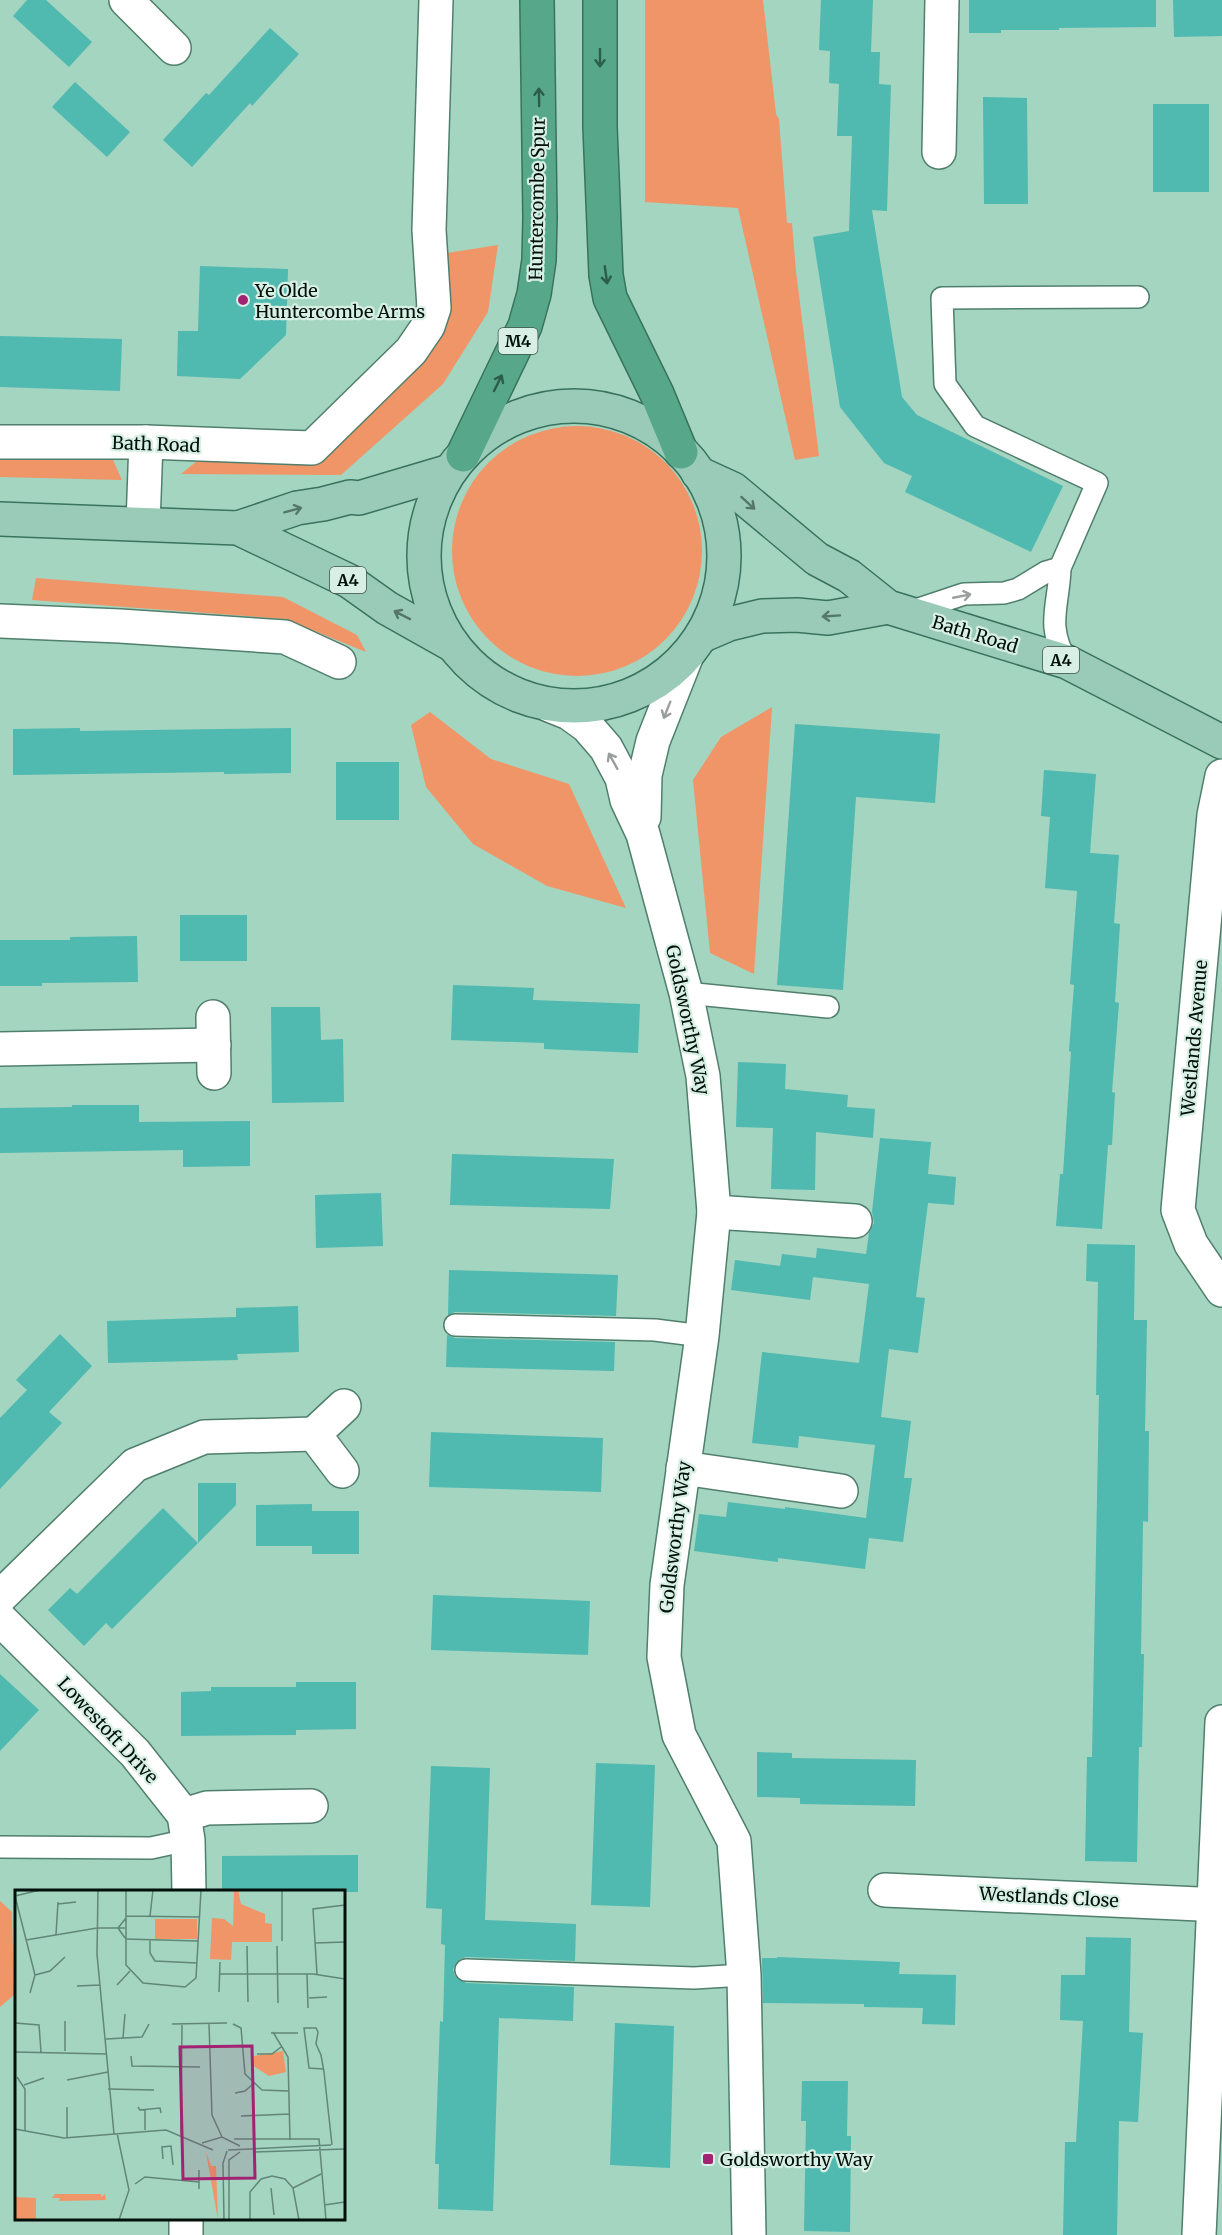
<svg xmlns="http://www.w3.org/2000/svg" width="1222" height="2235" font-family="Merriweather,serif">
	<rect width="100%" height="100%" fill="#a3d5c0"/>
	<!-- green -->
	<g fill="#f09567">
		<polygon points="645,0 763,0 776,114 779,119 787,223 792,223 796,271 819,456 795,460 738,208 645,202"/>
		<polygon points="498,245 488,312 443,384 341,475 181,474 197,461 315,463 446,321 447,253"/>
		<circle cx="577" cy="551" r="125"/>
		<polygon points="0,457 112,458 122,480 0,477"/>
		<polygon points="36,578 283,597 357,635 366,652 285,619 32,600"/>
		<polygon points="772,707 754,974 710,953 693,780 721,737"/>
		<polygon points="430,712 491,759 569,784 626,908 547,886 473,844 426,787 411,725"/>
		<polygon points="0,1901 12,1912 14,1995 0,2007"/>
	</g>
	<!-- building -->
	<g fill="#50b9b0">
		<polygon points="27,0 46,0 92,42 69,67 13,16"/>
		<polygon points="821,0 873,0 871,52 880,52 879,84 891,85 887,211 872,210 902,397 917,415 1063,486 1031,552 905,492 912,476 884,463 840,407 813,237 849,231 852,136 837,136 839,84 829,83 830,51 819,50"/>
		<polygon points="969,0 1156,0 1156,27 1059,28 1059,30 1001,30 1001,33 969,33"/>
		<polygon points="1173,0 1222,0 1222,36 1174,37"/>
		<polygon points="270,28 299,54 252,106 250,103 192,167 163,140 206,93 209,95"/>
		<polygon points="75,82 130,132 107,157 52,107"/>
		<polygon points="983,97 1027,98 1028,204 984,204"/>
		<rect x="1153" y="104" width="56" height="88"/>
		<polygon points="200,266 288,269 286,335 240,379 177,376 178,331 198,331"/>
		<polygon points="0,336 122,339 120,391 0,387"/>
		<polygon points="795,724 940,734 935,803 856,797 843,990 777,985"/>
		<polygon points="80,728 80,731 291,728 291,773 224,774 224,772 13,775 13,729"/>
		<rect x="336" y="762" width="63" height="58"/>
		<polygon points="1044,770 1096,774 1090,853 1119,855 1114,923 1120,924 1115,1002 1119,1003 1112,1092 1115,1093 1112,1145 1108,1145 1102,1229 1056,1226 1060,1174 1063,1174 1071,1052 1069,1051 1074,985 1070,984 1077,891 1045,888 1050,817 1041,816"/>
		<rect x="180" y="915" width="67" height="46"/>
		<polygon points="137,936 138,982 42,983 42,986 0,986 0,940 70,940 70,937"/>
		<polygon points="453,985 534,988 533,1000 640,1004 638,1053 544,1049 544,1043 451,1040"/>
		<polygon points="271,1007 320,1007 321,1040 343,1039 344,1102 272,1103"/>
		<polygon points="738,1062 786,1064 785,1089 848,1095 847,1107 875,1109 873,1138 816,1132 815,1190 771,1189 773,1128 736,1127"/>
		<polygon points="72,1105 139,1105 139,1122 250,1121 250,1166 183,1167 183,1150 0,1153 0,1108 72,1107"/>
		<polygon points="880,1138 931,1142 928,1174 956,1177 954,1205 928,1203 916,1297 925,1298 918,1353 889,1349 881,1417 911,1421 904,1478 912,1478 903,1542 869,1538 865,1569 778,1558 778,1562 694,1551 699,1514 726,1517 728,1502 785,1509 785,1507 866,1518 875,1445 799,1436 798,1448 752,1443 762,1352 859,1363 869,1284 813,1277 810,1300 731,1290 735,1260 780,1266 782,1254 816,1258 817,1248 866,1254 869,1233 874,1223 872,1212"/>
		<polygon points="452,1154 614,1159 610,1209 450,1205"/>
		<polygon points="381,1193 383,1246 316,1248 315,1195"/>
		<polygon points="1087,1244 1135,1245 1134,1320 1147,1320 1145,1431 1149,1431 1148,1522 1143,1521 1141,1654 1144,1654 1142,1747 1139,1747 1137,1862 1085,1861 1087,1757 1092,1757 1099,1395 1096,1395 1098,1282 1086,1281"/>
		<polygon points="449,1270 618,1275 616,1316 455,1312 448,1315"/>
		<polygon points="298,1306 299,1352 237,1354 238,1360 108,1363 107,1321 236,1317 236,1308"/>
		<polygon points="60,1334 92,1366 49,1412 62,1423 0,1489 0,1418 27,1390 16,1380"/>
		<polygon points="447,1335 455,1338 615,1342 614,1371 446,1367"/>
		<polygon points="431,1432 603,1438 601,1492 429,1487"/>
		<polygon points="198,1483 236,1483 236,1505 198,1543"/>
		<polygon points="312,1504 312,1511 359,1511 359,1554 312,1554 312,1546 256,1546 256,1505"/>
		<polygon points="163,1508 198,1543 112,1629 106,1623 84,1646 48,1610 70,1588 77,1594"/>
		<polygon points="433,1595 590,1601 588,1655 431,1650"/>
		<polygon points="0,1674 39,1710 0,1751"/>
		<polygon points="296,1682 356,1682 356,1729 296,1730 296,1735 181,1736 181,1692 211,1691 211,1687 296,1687"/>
		<polygon points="757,1752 792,1753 792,1758 916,1760 915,1806 800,1804 800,1798 757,1797"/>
		<polygon points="596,1763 655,1765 650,1907 591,1905"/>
		<polygon points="431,1766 490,1768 485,1920 576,1924 575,1961 466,1957 460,1959 453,1969 455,1976 466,1983 574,1987 573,2021 499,2018 493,2211 438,2209 439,2164 435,2164 440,2021 443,2022 445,1945 441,1944 442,1909 426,1908"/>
		<polygon points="358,1855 358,1892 222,1892 222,1856"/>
		<polygon points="1086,1937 1131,1938 1129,2032 1143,2033 1138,2122 1119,2121 1117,2235 1063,2235 1065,2142 1076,2142 1083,2021 1060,2020 1061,1975 1085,1975"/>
		<polygon points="777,1957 900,1962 899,1974 956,1975 955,2025 922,2024 923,2008 864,2007 864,2004 763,2003 762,1958 777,1958"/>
		<polygon points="615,2023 674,2026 670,2168 610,2165"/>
		<polygon points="802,2081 848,2081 847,2136 851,2136 850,2232 804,2231 806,2121 801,2121"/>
	</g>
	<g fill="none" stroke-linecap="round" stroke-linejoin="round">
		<!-- lane casing -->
		<g stroke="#507f6d" stroke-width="24">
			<g id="lane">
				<polyline points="1060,568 1097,483 975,426 945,384 942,298 1138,297"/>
				<path d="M907,613L964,594L1004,593L1018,589L1046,572L1060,568C1059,606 1045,625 1067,662"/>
				<polyline points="686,993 828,1007"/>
				<polyline points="455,1325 655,1330 702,1336"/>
				<polyline points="0,1847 151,1848 188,1840"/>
				<polyline points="466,1970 694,1978 744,1975"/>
			</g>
		</g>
		<!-- street casing -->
		<g stroke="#507f6d" stroke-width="36">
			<g id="street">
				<polyline points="126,0 174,48"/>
				<polyline points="939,152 942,0"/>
				<polyline points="0,442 146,442 312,448 411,351 428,326 434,308 429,230 436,0"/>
				<polyline points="143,524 146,442"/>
				<polyline points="0,621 120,626 285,637 339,662"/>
				<polyline points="549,705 569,713 587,726 606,748 622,778 627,800 643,834 686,993 703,1076 714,1212 702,1336 667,1585 664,1657 679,1735 734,1841 744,1975 749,2235"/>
				<polyline points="1222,776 1214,815 1178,1210 1191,1244 1222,1290"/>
				<polyline points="644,817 645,775 653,741 687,655"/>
				<polyline points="213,1017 214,1073"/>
				<polyline points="0,1049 214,1045"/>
				<polyline points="714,1212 855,1221"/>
				<polyline points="683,1468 841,1491"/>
				<polyline points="342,1471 314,1434 344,1406"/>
				<polyline points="0,1597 135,1465 204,1437 314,1434"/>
				<polyline points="0,1619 135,1753 184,1815 188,1840 189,1892"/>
				<polyline points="184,1815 207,1808 311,1806"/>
				<polyline points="885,1890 1222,1905"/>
				<polyline points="186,2235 186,2218"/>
				<polyline points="1199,2235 1222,1722"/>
			</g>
		</g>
		<!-- primary casing -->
		<g stroke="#39735d" stroke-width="36">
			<g id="primary">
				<circle cx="574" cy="556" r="150"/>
				<polyline points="698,473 733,489 817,559 849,576 888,607 1067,662 1222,742"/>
				<polyline points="0,519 238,528 349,581 387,608 451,644"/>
				<polyline points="238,528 297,508 323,504 350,497 359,498 450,471"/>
				<polyline points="701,636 729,624 762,616 797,615 828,618 888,607"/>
			</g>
		</g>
		<!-- highway casing -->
		<g stroke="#39735d" stroke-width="36">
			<g id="highway">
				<polyline points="600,0 600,127 606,275 610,298 657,394 681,452"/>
				<polyline points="463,455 525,326 534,294 539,260 540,218 537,0"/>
			</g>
		</g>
		<!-- lane -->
		<use href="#lane" stroke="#fff" stroke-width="21"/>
		<!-- street -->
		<use href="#street" stroke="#fff" stroke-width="33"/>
		<!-- primary -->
		<use href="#primary" stroke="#9acbb9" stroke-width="33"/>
		<!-- highway -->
		<use href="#highway" stroke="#57a88a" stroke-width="33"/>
	</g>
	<!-- one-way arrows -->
	<defs><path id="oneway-shaft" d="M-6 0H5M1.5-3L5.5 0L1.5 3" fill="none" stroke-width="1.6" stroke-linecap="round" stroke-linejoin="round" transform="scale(1.5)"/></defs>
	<g stroke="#2c5c4a">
		<use href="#oneway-shaft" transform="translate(600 58) rotate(90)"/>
		<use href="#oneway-shaft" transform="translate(539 97) rotate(-91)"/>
		<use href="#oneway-shaft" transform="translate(606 275) rotate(82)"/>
		<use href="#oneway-shaft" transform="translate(498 383) rotate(-64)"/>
	</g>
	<g stroke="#55776a">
		<use href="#oneway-shaft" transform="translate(748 503) rotate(42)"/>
		<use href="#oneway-shaft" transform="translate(293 510) rotate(-15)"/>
		<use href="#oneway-shaft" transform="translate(402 615) rotate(-153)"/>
		<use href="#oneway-shaft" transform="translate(831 616) rotate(176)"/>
	</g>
	<g stroke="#999f9d">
		<use href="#oneway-shaft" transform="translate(962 596) rotate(-11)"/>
		<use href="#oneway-shaft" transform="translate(667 710) rotate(112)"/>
		<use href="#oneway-shaft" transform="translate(613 761) rotate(-119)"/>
	</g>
	<!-- markers -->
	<g fill="#a32373" stroke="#d7efe4" stroke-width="2">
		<circle cx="243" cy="300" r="6"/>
		<rect x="702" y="2153" width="12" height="12" rx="3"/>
	</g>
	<g text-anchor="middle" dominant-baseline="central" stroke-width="4.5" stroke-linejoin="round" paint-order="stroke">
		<!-- shield labels -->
		<g fill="#d7efe4" stroke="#41534b" stroke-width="1.5">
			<rect x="498.5" y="328" width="39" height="26" rx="4.5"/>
			<rect x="330" y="567" width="36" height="26" rx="4.5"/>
			<rect x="1043" y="647" width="36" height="26" rx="4.5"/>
		</g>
		<g font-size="16" font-weight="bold" fill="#01100a">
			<text x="518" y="341">M4</text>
			<text x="348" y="580">A4</text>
			<text x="1061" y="660">A4</text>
		</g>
		<!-- street labels -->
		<g font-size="18" fill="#01100a" stroke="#d7efe4">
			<text transform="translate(537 199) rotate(-89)">Huntercombe Spur</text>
			<text transform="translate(156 444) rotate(2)">Bath Road</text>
			<text transform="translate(975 634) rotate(17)">Bath Road</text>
			<text transform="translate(688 1020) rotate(78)">Goldsworthy Way</text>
			<text transform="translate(1194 1038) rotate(-85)">Westlands Avenue</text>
			<text transform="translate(675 1537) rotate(-83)">Goldsworthy Way</text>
			<text transform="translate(108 1730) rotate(47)">Lowestoft Drive</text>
			<text transform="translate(1049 1897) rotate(3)">Westlands Close</text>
		</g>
		<!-- poi labels -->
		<g font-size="18" fill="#01100a" stroke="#d7efe4" text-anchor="start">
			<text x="255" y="290">Ye Olde<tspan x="255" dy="21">Huntercombe Arms</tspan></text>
			<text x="720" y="2159">Goldsworthy Way</text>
		</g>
	</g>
	<!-- overview -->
	<g transform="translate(15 1890)">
		<rect width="330" height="330" fill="#a3d5c0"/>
		<path d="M219,0H223L226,14L250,24V33L257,34V52H217L216,70L195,69L197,28L209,29L218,36ZM140,29H182V49H140ZM268,161L271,182L254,186L237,175L239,166ZM191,262L196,276H201L203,330ZM40,304H86V307L90,304L91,310L44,311L45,308H37ZM0,307L21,308V330H0Z" fill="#f09567"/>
		<path fill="none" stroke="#628677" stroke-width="1.5" d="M83,0L82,64L99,244M111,0V75L128,93L170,97L181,88L186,0M0,6L20,85L15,103M0,6L25,0M43,14L61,12M111,26L184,27M135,26L138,0M41,45L43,12M110,48L103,38L111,28M110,49L183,51M11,50L82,38H110M135,50V63L140,71L182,73M267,51V0M300,53L330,52M232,56L233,112M262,56L263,113M205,84H298L330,89M292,84L293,118M302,84L298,19L330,15M20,85L35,81L50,67M102,95L115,81M62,96L85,95M204,102L205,72M294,108L312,107M50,131V161M0,133L24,135L26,162M157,134L212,133M194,134L197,225L207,247M218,134L226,138L230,184L247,200L273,201M258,142L273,167L275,250M256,143H283M108,148L110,124M91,149L127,147L134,134M0,162L92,164M242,164H257L266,157M116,166L117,176L185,177M308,179L294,178L289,138H301L303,142L301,154L306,165L309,182L317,255M2,187L10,199V241M52,190L93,182M9,195L29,188M93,199L139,200M220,203L230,201L239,193M52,217V248M123,217L125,220L145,218L146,223M226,226L274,224M0,239L49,248L151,240L198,260M130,240V220M102,243L114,300L104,330M166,245L167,135M219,249H304L311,330M187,253L207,247L225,256M213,260L316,255M240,262L330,259M148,269L147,257L156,256L158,275M184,280V299M120,294L130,287L184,292M256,298L259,325M278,298L306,284M309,315L330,312M209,330L208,273L212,261M214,330V270L225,262M235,330V302L246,289L257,286L270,289L278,298L284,330"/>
		<path fill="#a32373" fill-opacity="0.15" stroke="#a32373" stroke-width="3" d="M237,156L240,288L168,289L165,157Z"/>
		<rect width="330" height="330" fill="none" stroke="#01100a" stroke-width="3"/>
	</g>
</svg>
